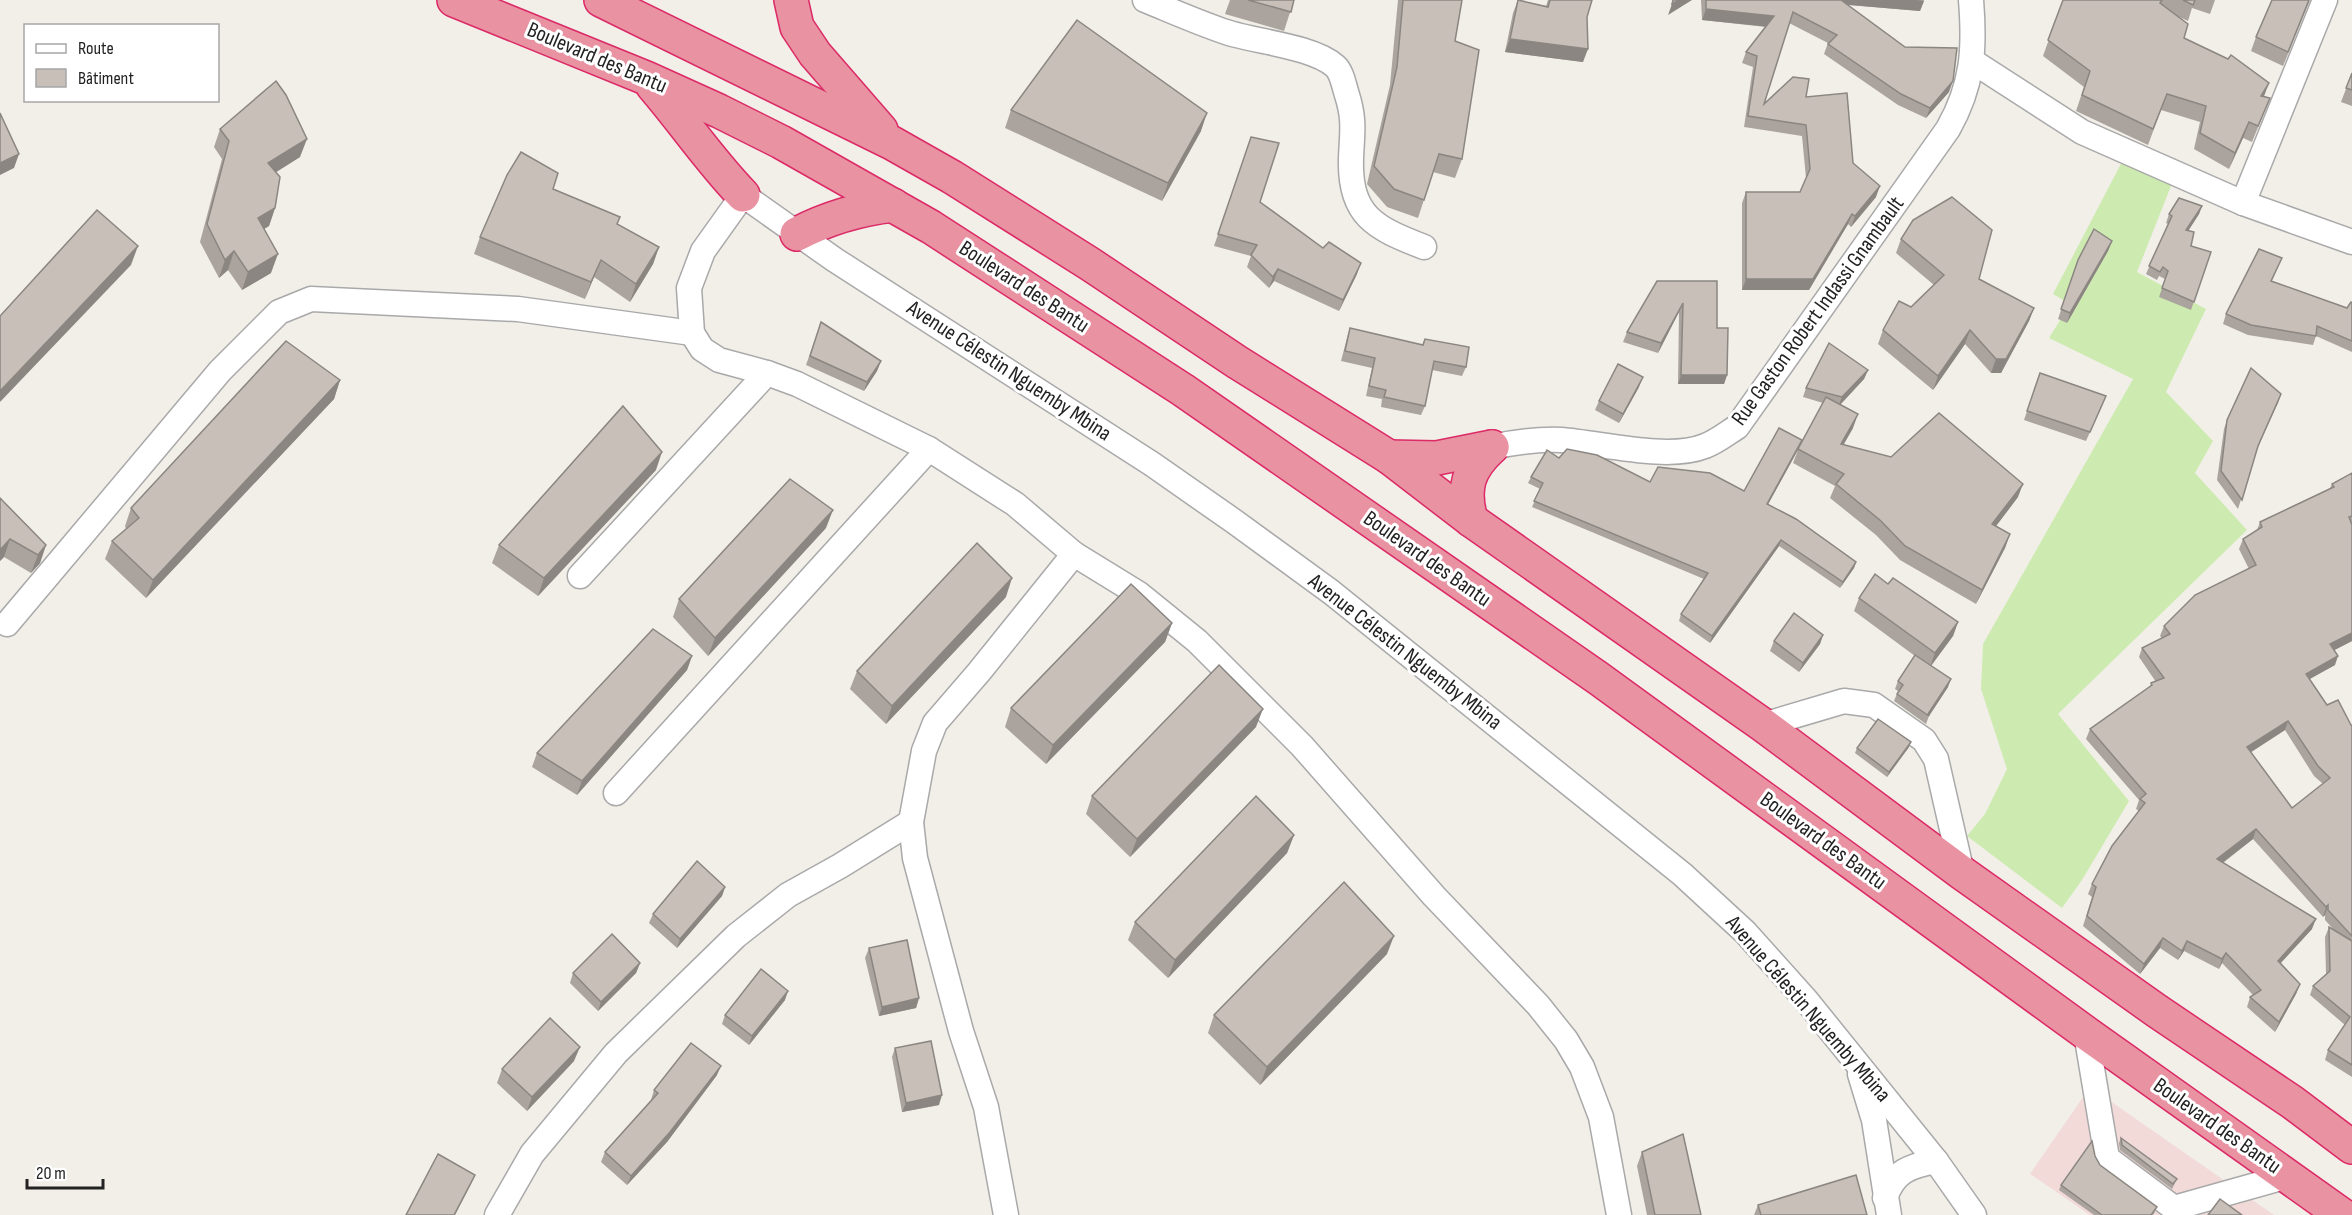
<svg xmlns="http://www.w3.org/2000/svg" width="2352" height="1215" font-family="'Sofia Sans Condensed',sans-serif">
	<rect width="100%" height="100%" fill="#f2efe9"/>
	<!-- commercial -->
	<polygon fill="#f2dad9" points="2090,1087 2274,1215 2090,1215 2030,1174"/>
	<!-- grass -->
	<polygon fill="#cdebb0" points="2125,156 2173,181 2137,272 2206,309 2166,392 2213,441 2195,473 2247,530 2058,714 2129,801 2082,880 2062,908 1967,836 1985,814 2007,769 1981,689 1983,644 2133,379 2049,338 2070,304 2053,294"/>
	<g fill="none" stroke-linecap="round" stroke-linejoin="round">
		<!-- minor casing -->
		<g stroke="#a9a9a9" stroke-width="27">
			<g id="minor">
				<path d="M1145,0C1172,11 1199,23 1226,32C1256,42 1312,46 1335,66C1342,72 1344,86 1347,95C1355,120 1352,133 1351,158C1349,216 1375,228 1424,247"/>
				<polyline points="1972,61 2082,132 2243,203 2352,242"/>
				<polyline points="2243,203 2325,0"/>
				<path d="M1492,447C1515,442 1537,439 1561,440C1601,443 1668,461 1705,446C1716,442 1726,434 1737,427L1948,129C1973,85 1975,49 1971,0"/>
				<polyline points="1074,554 1139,594 1197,641 1302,746 1434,896 1538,1005 1566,1040 1582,1067 1601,1117 1619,1215"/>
				<polyline points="580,576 767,373"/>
				<polyline points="7,624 220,371 279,312 311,299 518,309 692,333"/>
				<polyline points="1763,725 1844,701 1874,705 1924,740 1936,759 1962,873"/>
				<polyline points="616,793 929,449"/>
				<polyline points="2086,1033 2107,1158 2174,1208 2288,1176"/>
				<polyline points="1860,1074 1874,1120 1889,1215"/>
				<path d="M1885,1198C1894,1171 1910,1166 1936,1161"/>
				<polyline points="497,1215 532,1154 616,1053 736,936 788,895 840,866 911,822"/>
				<polyline points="1006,1215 986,1107 961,1031 915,858 911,822 924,751 935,723 979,672 1074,554 1015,504 929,449 797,384 767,373 719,360 702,349 692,333 689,288 703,251 743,195 835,260 1152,464 1235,522 1331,592 1682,874 1745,932 1806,1000 1936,1161 1974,1215"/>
			</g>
		</g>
		<!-- highway casing -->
		<g stroke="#dc2a67" stroke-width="36">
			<g id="highway">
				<polyline points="454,0 646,78 719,111 781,142 931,227 1183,390 1598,678 2086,1033 2342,1215"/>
				<polyline points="601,0 892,143 952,177 1090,264 1237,362 1389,457 1471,520 1763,725 1962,873 2157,1011 2292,1102 2352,1147"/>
				<polyline points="791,0 797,27 815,54 881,130"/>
				<path d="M653,86C684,122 710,161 743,195"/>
				<path d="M797,234C828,218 858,209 893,205"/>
				<polyline points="1389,457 1437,458 1492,447"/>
				<path d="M1471,520C1462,488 1468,469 1492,447"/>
			</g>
		</g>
		<!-- minor -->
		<use href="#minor" stroke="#fff" stroke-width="24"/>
		<!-- highway -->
		<use href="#highway" stroke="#e892a2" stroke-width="33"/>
	</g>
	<!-- wall -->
	<g fill="#aba49e" fill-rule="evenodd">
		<polygon points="1230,0 1294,0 1284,31 1225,14"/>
		<polygon points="1398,0 1462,0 1455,41 1462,159 1455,178 1433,172 1418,218 1387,207 1367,184 1390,85"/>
		<polygon points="1518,0 1546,6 1548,0 1592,0 1587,17 1583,62 1505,52 1513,13"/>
		<polygon points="1701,0 1924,0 1920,11 1848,5 1949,92 1926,118 1898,105 1824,54 1828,43 1789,23 1764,104 1806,97 1876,197 1851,227 1848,224 1809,290 1742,290 1742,203 1746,192 1800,192 1806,178 1802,136 1744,127 1753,67 1742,63 1746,52 1766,27 1702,20"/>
		<polygon points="2063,0 2215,0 2210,14 2192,8 2188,21 2177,16 2184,38 2264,96 2270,98 2252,142 2243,138 2229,169 2194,149 2200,122 2161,110 2148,145 2076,111 2084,87 2043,56"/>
		<polygon points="2310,0 2283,66 2251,51 2256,37"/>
		<polygon points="2352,73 2352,106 2341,102"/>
		<polygon points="1011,110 1201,131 1162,201 1005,128"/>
		<polygon points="220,129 300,157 276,172 275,208 269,226 264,229 271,273 242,290 228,270 219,278 200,242 222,159 214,147"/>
		<polygon points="1251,137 1260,202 1357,274 1339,311 1274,281 1269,288 1247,267 1251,256 1214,246"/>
		<polygon points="553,189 620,217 617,224 659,247 653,264 630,302 594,277 585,299 474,254 480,237"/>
		<polygon points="2202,206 2199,214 2188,231 2191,246 2211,252 2191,310 2159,297 2165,279 2159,276 2157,280 2146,274 2168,224 2166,223 2169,214"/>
		<polygon points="1901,239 2034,308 2029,321 2001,373 1991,373 1965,344 1933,390 1878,344 1883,330 1911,307 1934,285 1896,253"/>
		<polygon points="2112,241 2108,251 2067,323 2058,319 2078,260"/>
		<polygon points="2278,267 2272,281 2347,308 2352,303 2352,352 2316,336 2313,345 2248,335 2223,324 2226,314"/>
		<polygon points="1717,281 1717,328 1727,375 1724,384 1678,384 1679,312 1658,353 1623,342 1627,332"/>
		<polygon points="821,322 881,361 877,371 864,391 806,365"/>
		<polygon points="1350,328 1422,345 1425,339 1466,367 1462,376 1432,370 1425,406 1421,415 1381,407 1382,399 1366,396 1372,368 1341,361 1347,338"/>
		<polygon points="1868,370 1864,379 1840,405 1853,428 1843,445 2018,497 1996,526 2010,534 2005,548 1976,604 1900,560 1876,535 1830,498 1835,486 1793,463 1798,450 1768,504 1856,562 1854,568 1840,588 1779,546 1710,643 1679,621 1681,614 1704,579 1532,507 1540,489 1528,483 1531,477 1559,458 1650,482 1744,491 1800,445 1823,403 1803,397 1806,388"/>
		<polygon points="2040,373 2102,405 2086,441 2024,420"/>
		<polygon points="340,380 334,399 146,598 105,559 112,541 126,529 125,526 131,508"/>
		<polygon points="1639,387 1619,423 1595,410 1599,401"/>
		<polygon points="2281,394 2256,452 2238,509 2217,480 2224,429 2227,420"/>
		<polygon points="656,470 538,596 492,563 499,545"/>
		<path d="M2352,473V641L2334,650L2335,665L2310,679L2327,705L2351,725H2352V1077L2325,1060L2328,1050L2345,1025L2310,995L2313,986L2326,974L2325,937L2329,927L2334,930L2325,920V915L2323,917L2253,839L2223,863L2312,929L2281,963L2300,984L2296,994L2275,1032L2247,1007L2250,997L2253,995L2222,963L2219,969L2184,951L2178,960L2160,948L2140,974L2083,926L2092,897L2088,894L2092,884L2139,811L2136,809L2139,800L2086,739L2090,729L2150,687L2151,683L2156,682L2139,657L2142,648L2162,638L2160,636L2164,626L2249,569L2239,549L2243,539L2257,530L2260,522L2330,488L2332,484ZM2285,730L2314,776L2323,784L2292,808L2250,753Z"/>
		<polygon points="0,498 46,545 40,563 31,573 4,557 0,561"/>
		<polygon points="826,528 708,656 673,617 679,599"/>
		<polygon points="1888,584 1958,622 1953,636 1931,666 1948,687 1929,716 1926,724 1894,701 1898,691 1895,689 1898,681 1915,656 1854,611 1859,598"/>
		<polygon points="1006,597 886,724 850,689 857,671"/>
		<polygon points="1172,623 1165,642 1046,764 1005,727 1011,708"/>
		<polygon points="1823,635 1820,644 1799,672 1770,651 1774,641"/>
		<polygon points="692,656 687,670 577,795 532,767 537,753"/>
		<polygon points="1256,727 1130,857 1086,814 1092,796"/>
		<polygon points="1909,747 1887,777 1855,753 1857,748"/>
		<polygon points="1294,835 1287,853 1168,978 1128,940 1135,922"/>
		<polygon points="725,887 722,896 677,948 649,923 653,914"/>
		<polygon points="869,948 919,998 916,1008 879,1016 865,958"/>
		<polygon points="1387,954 1260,1085 1208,1033 1214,1015"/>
		<polygon points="640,963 636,973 598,1011 570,983 573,973"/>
		<polygon points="785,1000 749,1045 722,1024 725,1015"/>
		<polygon points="895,1048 939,1105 902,1112 892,1057"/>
		<polygon points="574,1061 527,1111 497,1083 502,1069"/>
		<polygon points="717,1075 667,1142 627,1185 601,1162 605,1152 652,1100 651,1100 654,1090"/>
		<polygon points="2121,1138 2175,1183 2172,1189 2120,1150 2119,1143"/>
		<polygon points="1642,1152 1701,1215 1647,1215 1637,1166"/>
		<polygon points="2095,1156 2100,1165 2155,1212 2153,1215 2094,1215 2059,1190 2061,1185"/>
		<polygon points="1758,1205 1867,1215 1754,1215"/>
	</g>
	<!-- shaded-wall -->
	<g fill="#8b8681">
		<polygon points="1679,0 1692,0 1668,15 1672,4"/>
		<polygon points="1828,0 1917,0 1924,1 1920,11 1827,3"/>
		<polygon points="1706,9 1774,16 1771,27 1702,20"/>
		<polygon points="1510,39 1588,49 1583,62 1505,52"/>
		<polygon points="1953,81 1949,92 1926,118 1930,108"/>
		<polygon points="2269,83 2263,99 2261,96"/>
		<polygon points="1207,113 1201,131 1162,201 1168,183"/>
		<polygon points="2249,122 2243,138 2229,169 2235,153"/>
		<polygon points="307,139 300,157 262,181 268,163"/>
		<polygon points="19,154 14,168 0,175 0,163"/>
		<polygon points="1880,186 1876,197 1851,227 1855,216"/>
		<polygon points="2202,206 2199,214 2183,239 2186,230"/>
		<polygon points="275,208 269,226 252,236 258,218"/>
		<polygon points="1852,214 1848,224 1809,290 1742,290 1746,279"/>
		<polygon points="2112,241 2108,251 2067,323 2070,313"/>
		<polygon points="138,246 131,265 0,402 0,391"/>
		<polygon points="659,247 653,264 630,302 636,284"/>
		<polygon points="234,251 228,270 219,278 225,260"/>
		<polygon points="278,254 271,273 242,290 248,272"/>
		<polygon points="601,260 594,277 585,299 591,282"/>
		<polygon points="1361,263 1357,274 1339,311 1343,300"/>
		<polygon points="1278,269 1274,281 1269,288 1273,277"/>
		<polygon points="1683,303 1679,312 1658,353 1661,343"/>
		<polygon points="2034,308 2029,321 2001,373 1991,373 1996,359"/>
		<polygon points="1970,330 1965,344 1933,390 1938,376"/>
		<polygon points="881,361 877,371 864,391 867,382"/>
		<polygon points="1868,370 1864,379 1838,407 1842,397"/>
		<polygon points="1681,375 1727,375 1724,384 1678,384"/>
		<polygon points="1643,377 1639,387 1619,423 1623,414"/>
		<polygon points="340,380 334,399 146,598 153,580"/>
		<polygon points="2281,394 2278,403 2254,455 2258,446"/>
		<polygon points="1858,414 1853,428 1836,458 1841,444"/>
		<polygon points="1802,440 1800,446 1765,510 1767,504"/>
		<polygon points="662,452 656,470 538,596 544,578"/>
		<polygon points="2023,484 2018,497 1987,538 1992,524"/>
		<polygon points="833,510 826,528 708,656 715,638"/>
		<polygon points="2010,534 2005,548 1976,604 1982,590"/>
		<polygon points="10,539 4,557 0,561 0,550"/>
		<polygon points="1781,540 1779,546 1710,643 1712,636"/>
		<polygon points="46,545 40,563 31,573 38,555"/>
		<polygon points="1856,562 1854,568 1840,588 1843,582"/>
		<polygon points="1012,578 1006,597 886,724 892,706"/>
		<polygon points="1958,622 1953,636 1930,667 1935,653"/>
		<polygon points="1172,623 1165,642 1046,764 1053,745"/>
		<polygon points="2352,633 2352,641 2327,654 2330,644"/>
		<polygon points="1823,635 1820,644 1799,672 1803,663"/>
		<polygon points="692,656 687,670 577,795 582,781"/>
		<polygon points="2338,656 2335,665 2302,683 2306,674"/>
		<polygon points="1951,679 1948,687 1929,716 1927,715"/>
		<polygon points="1263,709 1256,727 1130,857 1137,839"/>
		<polygon points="2288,721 2285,730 2243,757 2247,747"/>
		<polygon points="1911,742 1909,747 1887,777 1889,772"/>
		<polygon points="2256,829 2253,839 2214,869 2217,859"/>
		<polygon points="1294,835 1287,853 1168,978 1175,960"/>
		<polygon points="725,887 722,896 677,948 680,939"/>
		<polygon points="2328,905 2325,915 2323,917 2326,907"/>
		<polygon points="2316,919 2312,929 2274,970 2278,961"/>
		<polygon points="1394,936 1387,954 1260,1085 1267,1067"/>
		<polygon points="2163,938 2160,948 2140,974 2144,964"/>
		<polygon points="2187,941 2184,951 2178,960 2182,951"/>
		<polygon points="2226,953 2222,963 2219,969 2222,959"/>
		<polygon points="640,963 636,973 598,1011 601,1002"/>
		<polygon points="2300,984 2296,994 2275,1032 2279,1022"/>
		<polygon points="788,991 785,1000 749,1045 752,1036"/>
		<polygon points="919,998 916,1008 879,1016 882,1007"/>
		<polygon points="580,1047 574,1061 527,1111 532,1097"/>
		<polygon points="721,1066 717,1075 667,1142 627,1185 631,1176"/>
		<polygon points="942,1095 939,1105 902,1112 906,1103"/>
		<polygon points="475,1175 471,1184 455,1215 454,1215"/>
	</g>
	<!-- building -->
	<g fill="#c7bfb8" stroke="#8b8681" stroke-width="1.5" fill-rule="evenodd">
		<polygon points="1248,0 1294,0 1291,12"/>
		<polygon points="1403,0 1462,0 1455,41 1479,50 1462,159 1439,154 1424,200 1394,189 1374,166 1397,67"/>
		<polygon points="1518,0 1548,7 1550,0 1592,0 1587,17 1588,49 1510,39"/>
		<polygon points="1673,0 1679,0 1672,4"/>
		<polygon points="1706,0 1841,0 1905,47 1957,48 1953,81 1930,108 1901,94 1828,44 1837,35 1793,12 1764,104 1793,77 1809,79 1806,97 1847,93 1853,163 1880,186 1855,216 1852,214 1813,279 1746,279 1746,192 1800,192 1810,169 1806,125 1748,116 1757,56 1746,52 1774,16 1706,9"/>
		<polygon points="2063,0 2162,0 2160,3 2188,24 2184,38 2228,59 2231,55 2269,83 2261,96 2270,98 2258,126 2249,122 2235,153 2200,133 2206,106 2167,94 2153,129 2082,95 2090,71 2048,40"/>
		<polygon points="2183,0 2195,0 2193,5"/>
		<polygon points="2272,0 2309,0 2288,52 2256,37"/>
		<polygon points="1077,20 1207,113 1168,183 1011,110"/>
		<polygon points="2352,73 2352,90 2346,88"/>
		<polygon points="276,81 286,95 307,139 268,163 280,177 275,208 258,218 278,254 248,272 234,251 225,260 207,224 229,141 220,129"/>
		<polygon points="0,113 19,154 0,163"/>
		<polygon points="1251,137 1279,143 1260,202 1323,248 1329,242 1361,263 1343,300 1278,269 1273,277 1251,255 1257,245 1218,234"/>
		<polygon points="521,152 558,173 553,189 620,217 617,224 659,247 636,284 601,260 591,282 480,237 507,175"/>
		<polygon points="1952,197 1992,230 1979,279 2034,308 2006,359 1996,359 1970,330 1938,376 1883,330 1899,301 1911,307 1944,275 1901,239 1913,220"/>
		<polygon points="2179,198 2202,206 2186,230 2194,232 2191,246 2211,252 2194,302 2162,288 2168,271 2163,267 2160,272 2149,266 2172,216 2169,214"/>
		<polygon points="97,210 138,246 0,391 0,316"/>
		<polygon points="2094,229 2112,241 2070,313 2061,309 2078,260"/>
		<polygon points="2259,249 2282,258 2271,281 2347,308 2351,302 2352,303 2352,341 2317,326 2316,336 2251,325 2226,314"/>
		<polygon points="1657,281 1717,281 1717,328 1728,328 1727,375 1681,375 1683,303 1661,343 1627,332"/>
		<polygon points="821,322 881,361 867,382 810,356"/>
		<polygon points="1350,328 1423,345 1425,339 1469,347 1466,367 1434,361 1425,406 1384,397 1386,390 1369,386 1375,358 1345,351"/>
		<polygon points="286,341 340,380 153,580 112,541 139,518 131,508"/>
		<polygon points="1829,343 1868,370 1842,397 1806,388"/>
		<polygon points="1618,364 1643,377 1623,414 1599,401"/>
		<polygon points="2251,368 2281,394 2258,446 2242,500 2221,471 2227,420"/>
		<polygon points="2040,373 2106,396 2090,432 2027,411"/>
		<polygon points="1826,397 1858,414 1841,444 1891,457 1939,413 2023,484 1992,524 2010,534 1982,590 1905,546 1881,521 1836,484 1844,474 1798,449"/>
		<polygon points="623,406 662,452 544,578 499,545"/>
		<polygon points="1779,428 1802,440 1767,504 1796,519 1856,562 1843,582 1781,540 1712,636 1681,614 1708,573 1534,501 1543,483 1531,477 1547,450 1559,458 1567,449 1597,455 1650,482 1658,467 1710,473 1744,491"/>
		<path d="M2352,473V516L2349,517L2352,525V633L2330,644L2338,656L2306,674L2327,705L2338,700L2351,725H2352V936L2328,910V905L2326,907L2256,829L2217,859L2316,919L2278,961L2300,984L2279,1022L2250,997L2261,990L2226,953L2222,959L2187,941L2182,951L2163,938L2144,964L2087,916L2096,887L2092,884L2112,846L2145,803L2140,799L2146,794L2090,729L2152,685L2151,683L2164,678L2142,648L2170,634L2164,626L2195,595L2256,565L2243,539L2262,527L2260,522L2334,487L2332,484ZM2288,721L2318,766L2330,778L2292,808L2247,747Z"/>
		<polygon points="790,479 833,510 715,638 679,599"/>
		<polygon points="0,498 46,545 38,555 10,539 0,550"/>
		<polygon points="977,543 1012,578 892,706 857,671"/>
		<polygon points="1875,574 1888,584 1893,578 1958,622 1935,653 1859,598"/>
		<polygon points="1131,584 1172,623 1053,745 1011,708"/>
		<polygon points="1794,613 1823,635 1803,663 1774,641"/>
		<polygon points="653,629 692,656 582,781 537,753"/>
		<polygon points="1915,655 1951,679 1928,714 1929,716 1897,694 1903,685 1898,681"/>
		<polygon points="1219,665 1263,709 1137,839 1092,796"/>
		<polygon points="1878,719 1911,742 1889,772 1857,748"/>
		<polygon points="1256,796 1294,835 1175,960 1135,922"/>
		<polygon points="697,861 725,887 680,939 653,914"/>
		<polygon points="1344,882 1394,936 1267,1067 1214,1015"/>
		<polygon points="2329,927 2352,941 2352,1065 2328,1050 2350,1017 2313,986 2330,971"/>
		<polygon points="612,934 640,963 601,1002 573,973"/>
		<polygon points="907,940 919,998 882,1007 869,948"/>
		<polygon points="761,969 788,991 752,1036 725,1015"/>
		<polygon points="550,1018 580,1047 532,1097 502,1069"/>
		<polygon points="931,1041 942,1095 906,1103 895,1048"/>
		<polygon points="691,1043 721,1066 670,1132 631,1176 605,1152 658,1093 654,1090"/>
		<polygon points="1683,1134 1701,1215 1655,1215 1642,1152"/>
		<polygon points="2121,1138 2177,1179 2173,1184 2122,1145"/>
		<polygon points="2092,1141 2095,1156 2100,1165 2157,1207 2151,1215 2102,1215 2061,1185"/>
		<polygon points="438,1154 475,1175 454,1215 406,1215"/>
		<polygon points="1856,1175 1867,1215 1761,1215 1758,1205"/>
		<polygon points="2220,1199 2242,1215 2208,1215"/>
	</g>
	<g text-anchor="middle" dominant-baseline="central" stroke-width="6" stroke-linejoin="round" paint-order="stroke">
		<!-- street labels -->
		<g font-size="22" fill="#222" stroke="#fff">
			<text transform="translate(597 58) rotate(23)">Boulevard des Bantu</text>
			<text transform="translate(1024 287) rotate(33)">Boulevard des Bantu</text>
			<text transform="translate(1818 311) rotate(-54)">Rue Gaston Robert Indassi Gnambault</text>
			<text transform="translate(1009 371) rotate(33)">Avenue Célestin Nguemby Mbina</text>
			<text transform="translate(1427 559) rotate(35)">Boulevard des Bantu</text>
			<text transform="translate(1405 652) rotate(38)">Avenue Célestin Nguemby Mbina</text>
			<text transform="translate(1823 841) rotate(36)">Boulevard des Bantu</text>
			<text transform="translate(1808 1009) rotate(49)">Avenue Célestin Nguemby Mbina</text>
			<text transform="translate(2217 1126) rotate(35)">Boulevard des Bantu</text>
		</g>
	</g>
	<!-- legend -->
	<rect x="24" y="24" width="195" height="78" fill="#ffffff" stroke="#a7a7a7" stroke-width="1.5"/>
	<rect x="36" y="44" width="30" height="9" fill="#ffffff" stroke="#a7a7a7" stroke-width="1.5"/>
	<text x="78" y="54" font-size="18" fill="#222222">Route</text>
	<rect x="36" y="69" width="30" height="18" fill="#c7bfb8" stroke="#a7a7a7" stroke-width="1.5"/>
	<text x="78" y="84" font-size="18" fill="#222222">Bâtiment</text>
	<!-- scale -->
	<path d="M27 1179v9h76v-9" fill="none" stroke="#222222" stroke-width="3"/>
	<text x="36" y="1179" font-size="18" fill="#222222" stroke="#ffffff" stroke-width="4.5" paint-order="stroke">20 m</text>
</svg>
